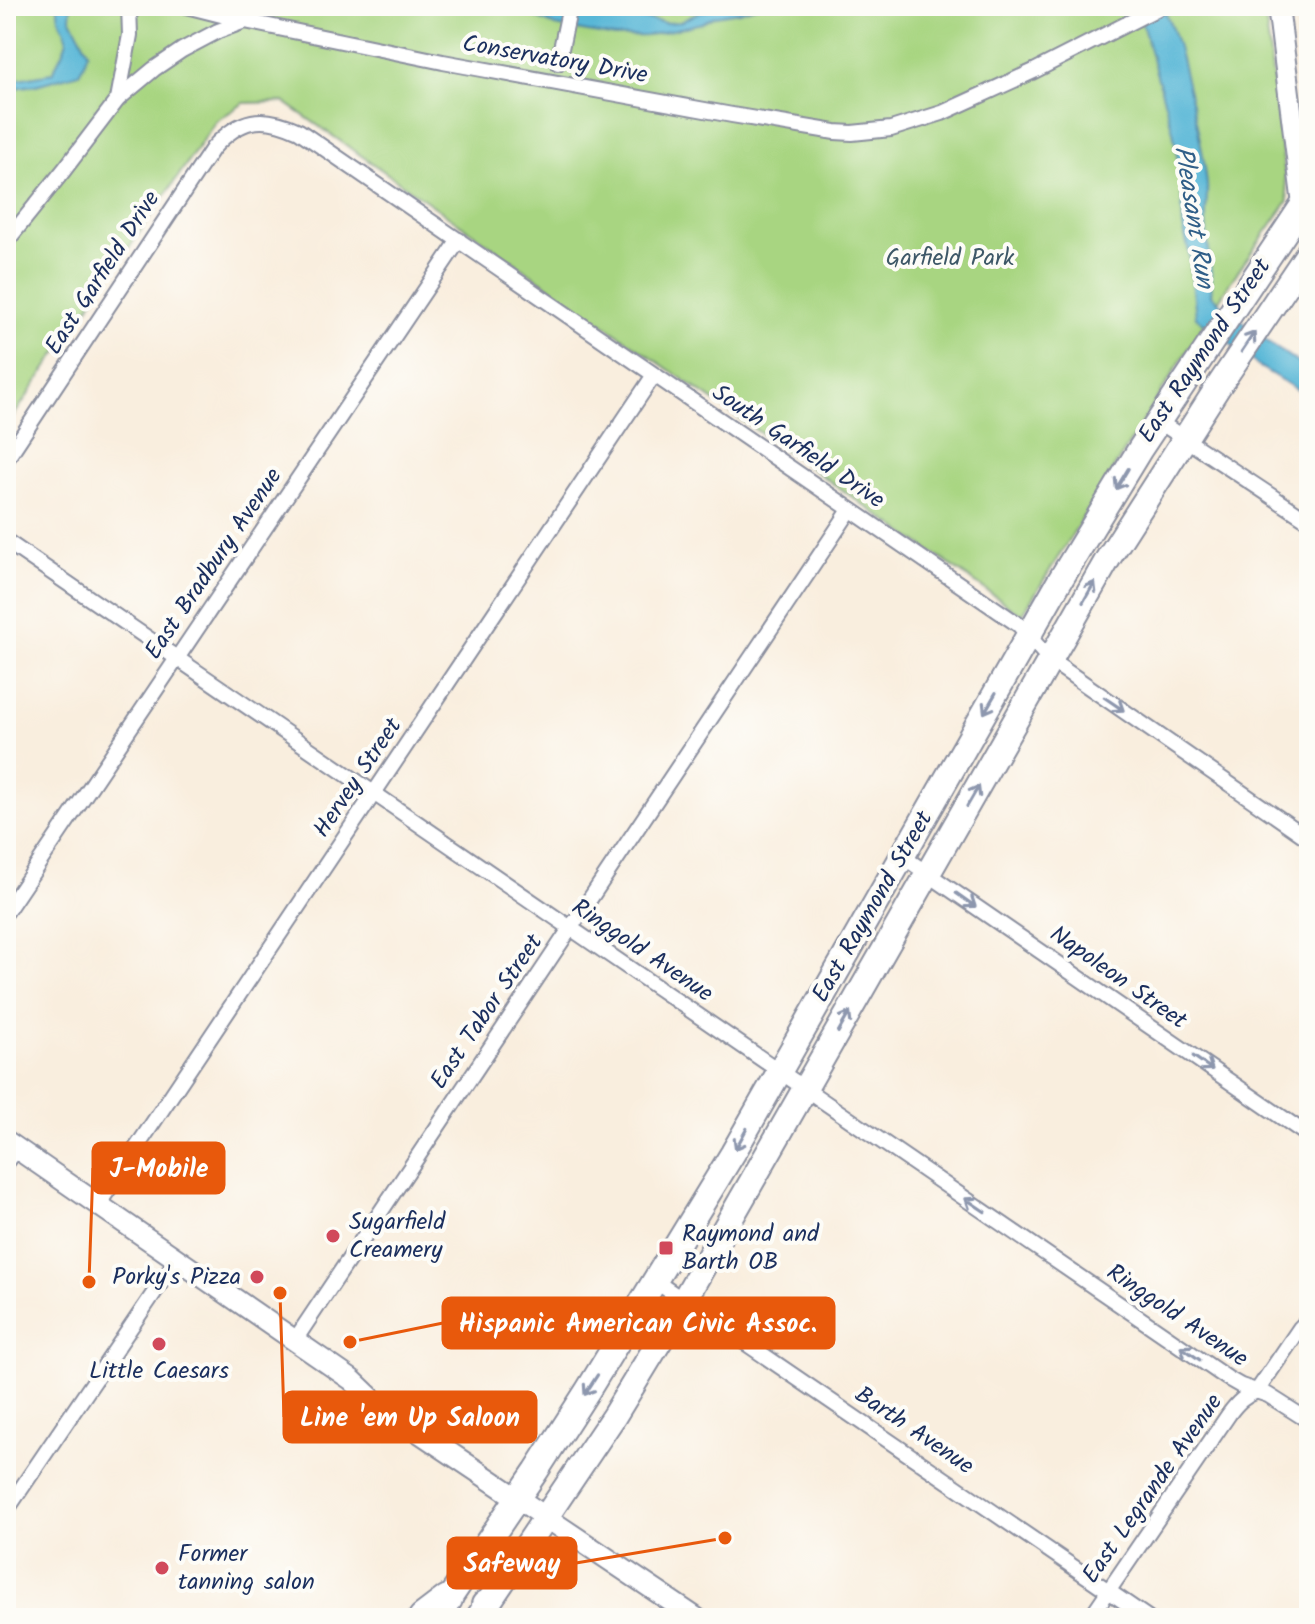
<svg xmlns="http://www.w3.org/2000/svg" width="1315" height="1624" font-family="Kalam,sans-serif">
	<rect width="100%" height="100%" fill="#fdfcf7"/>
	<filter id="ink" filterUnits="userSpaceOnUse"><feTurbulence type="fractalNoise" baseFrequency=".0125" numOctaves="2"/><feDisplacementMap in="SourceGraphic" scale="16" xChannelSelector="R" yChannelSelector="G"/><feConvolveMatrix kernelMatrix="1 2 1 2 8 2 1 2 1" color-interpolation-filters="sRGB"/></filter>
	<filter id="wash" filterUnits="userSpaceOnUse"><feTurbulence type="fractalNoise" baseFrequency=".006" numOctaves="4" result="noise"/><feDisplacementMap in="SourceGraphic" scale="32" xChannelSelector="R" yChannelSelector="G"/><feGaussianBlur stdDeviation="1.8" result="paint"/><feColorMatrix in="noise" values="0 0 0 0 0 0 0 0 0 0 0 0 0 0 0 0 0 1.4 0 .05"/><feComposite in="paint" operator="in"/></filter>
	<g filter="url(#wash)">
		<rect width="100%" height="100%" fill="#f9eede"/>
		<!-- green -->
		<polygon fill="#a8d581" stroke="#628270" stroke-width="2" points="6,6 1264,6 1288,201 1229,284 1022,615 284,102 244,103 216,121 6,427"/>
		<!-- water -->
		<g fill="#58b7d7" stroke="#3a739a" stroke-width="2">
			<path d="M58,6H71L70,17L88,51L84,64L79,73L36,85L6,89V81L52,73C56,65 68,45 67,37C64,24 57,22 58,6Z"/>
			<polygon points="518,6 563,6 585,8 666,23 680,22 700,12 718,6 758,6 739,12 715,16 702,23 646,36 615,37 555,26 535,17"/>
			<path d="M1137,6H1162C1176,32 1181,59 1188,88C1196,119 1204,152 1207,185C1208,197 1205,209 1206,222C1207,247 1214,270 1211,295L1272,345L1309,370V397L1260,367L1196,317L1189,252L1183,227L1181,179L1173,131Z"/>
		</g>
	</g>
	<g filter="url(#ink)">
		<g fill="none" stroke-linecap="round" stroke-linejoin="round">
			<!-- street casing -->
			<g stroke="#8a8e9e" stroke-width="18">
				<g id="street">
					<polyline points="186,6 245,21"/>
					<polyline points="558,63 570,6"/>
					<polyline points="118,99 130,35 129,6"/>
					<polyline points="6,242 64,170 118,99 154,69 182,50 218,31 245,21 443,62 732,115 835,132 852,133 891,129 942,113 1034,71 1162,6"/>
					<polyline points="1158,421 1309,521"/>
					<path d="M6,460L213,148C240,118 262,114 299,131L1019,625L1050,660L1309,839"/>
					<polyline points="6,541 1227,1378 1241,1386 1268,1395 1309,1421"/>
					<polyline points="902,856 1309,1136"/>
					<polyline points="6,912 459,240"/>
					<polyline points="6,1162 17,1148"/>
					<polyline points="98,1205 654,375"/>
					<polyline points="655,1281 1148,1618"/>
					<polyline points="295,1340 850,510"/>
					<polyline points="1257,1391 1300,1328 1309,1319"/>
					<polyline points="6,1511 177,1259"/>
					<path d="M1090,1618L1229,1414C1237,1403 1244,1396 1257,1391"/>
				</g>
			</g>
			<!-- secondary casing -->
			<g stroke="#8a8e9e" stroke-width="24">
				<g id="secondary">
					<polyline points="1278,6 1303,205 1309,219"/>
					<polyline points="6,1141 352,1380 377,1404 696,1618"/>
				</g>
			</g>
			<!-- primary casing -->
			<g stroke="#8a8e9e" stroke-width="28">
				<g id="primary">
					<polyline points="438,1615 536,1471 588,1390 733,1153 1059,582 1140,449 1309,196"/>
					<polyline points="478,1618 614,1416 672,1321 1109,557 1218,387 1309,252"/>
				</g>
			</g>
			<!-- highway casing -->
			<g stroke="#8a8e9e" stroke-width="32">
				<g id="highway">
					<polyline points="486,1605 487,1618"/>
					<polyline points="423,1618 448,1599"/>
				</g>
			</g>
			<!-- street -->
			<use href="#street" stroke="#fff" stroke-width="14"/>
			<!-- secondary -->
			<use href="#secondary" stroke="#fff" stroke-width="20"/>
			<!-- primary -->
			<use href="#primary" stroke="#fff" stroke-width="24"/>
			<!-- highway -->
			<use href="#highway" stroke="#fff" stroke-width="28"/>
		</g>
		<!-- one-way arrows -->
		<defs><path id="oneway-shaft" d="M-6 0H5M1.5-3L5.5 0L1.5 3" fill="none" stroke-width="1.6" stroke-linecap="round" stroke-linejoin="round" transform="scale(2)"/></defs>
		<g stroke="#8d97ae">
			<use href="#oneway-shaft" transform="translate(1248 342) rotate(-56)"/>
			<use href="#oneway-shaft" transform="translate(1122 479) rotate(121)"/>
			<use href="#oneway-shaft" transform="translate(1089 592) rotate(-60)"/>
			<use href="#oneway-shaft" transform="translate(990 703) rotate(120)"/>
			<use href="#oneway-shaft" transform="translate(1114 704) rotate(34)"/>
			<use href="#oneway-shaft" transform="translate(973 796) rotate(-60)"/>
			<use href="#oneway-shaft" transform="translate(966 900) rotate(35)"/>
			<use href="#oneway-shaft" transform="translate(844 1022) rotate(-60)"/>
			<use href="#oneway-shaft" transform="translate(1203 1063) rotate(35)"/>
			<use href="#oneway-shaft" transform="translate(741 1139) rotate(119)"/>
			<use href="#oneway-shaft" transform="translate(975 1205) rotate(-146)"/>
			<use href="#oneway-shaft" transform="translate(1190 1353) rotate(-145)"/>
			<use href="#oneway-shaft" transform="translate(591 1385) rotate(123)"/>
		</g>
	</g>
	<!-- markers -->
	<g fill="#d1495b" stroke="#fdfcf7" stroke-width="3">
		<circle cx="333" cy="1236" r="8"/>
		<rect x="658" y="1240" width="16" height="16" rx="4"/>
		<circle cx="257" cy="1277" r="8"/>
		<circle cx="159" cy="1344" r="8"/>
		<circle cx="162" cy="1568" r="8"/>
	</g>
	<g text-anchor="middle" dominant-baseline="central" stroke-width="8" stroke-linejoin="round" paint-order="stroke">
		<!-- street labels -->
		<g font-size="24" fill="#1b2f5e" stroke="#fdfcf7">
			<text transform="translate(555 60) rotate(10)">Conservatory Drive</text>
			<text transform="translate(103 273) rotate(-57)">East Garfield Drive</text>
			<text transform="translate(1205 351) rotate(-56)">East Raymond Street</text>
			<text transform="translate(798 447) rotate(34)">South Garfield Drive</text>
			<text transform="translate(214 564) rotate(-56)">East Bradbury Avenue</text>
			<text transform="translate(358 778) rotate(-56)">Hervey Street</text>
			<text transform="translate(873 907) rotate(-60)">East Raymond Street</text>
			<text transform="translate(642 951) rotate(34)">Ringgold Avenue</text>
			<text transform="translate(1118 978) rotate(35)">Napoleon Street</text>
			<text transform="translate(487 1012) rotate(-56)">East Tabor Street</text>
			<text transform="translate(1177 1316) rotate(34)">Ringgold Avenue</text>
			<text transform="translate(914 1431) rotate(34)">Barth Avenue</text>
			<text transform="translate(1153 1489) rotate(-55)">East Legrande Avenue</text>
		</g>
		<!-- park labels -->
		<g font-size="24" fill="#3e5867" stroke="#fdfcf7">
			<text x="950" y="258">Garfield Park</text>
		</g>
		<!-- poi labels -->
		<g font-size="24" fill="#1b2f5e" stroke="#fdfcf7" text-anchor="start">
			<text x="349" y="1222">Sugarfield<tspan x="349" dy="28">Creamery</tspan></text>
			<text x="682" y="1234">Raymond and<tspan x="682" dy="28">Barth OB</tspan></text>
			<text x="241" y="1277" text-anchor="end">Porky's Pizza</text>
			<text x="159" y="1371" text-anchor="middle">Little Caesars</text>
			<text x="178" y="1554">Former<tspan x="178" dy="28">tanning salon</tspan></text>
		</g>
		<!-- water labels -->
		<g font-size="26" font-style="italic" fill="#305f88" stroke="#fdfcf7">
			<text transform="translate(1193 217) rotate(81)">Pleasant Run</text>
		</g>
	</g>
	<!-- callouts -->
	<path fill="none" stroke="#e8590c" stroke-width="3" d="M89 1282L93 1168M350 1342L443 1323M280 1293L284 1417M725 1538L576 1563"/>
	<g fill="#e8590c" stroke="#fdfcf7" stroke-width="3">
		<circle cx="89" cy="1282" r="8"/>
		<circle cx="350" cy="1342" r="8"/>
		<circle cx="280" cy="1293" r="8"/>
		<circle cx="725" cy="1538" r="8"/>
	</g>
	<g fill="#e8590c" stroke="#e8590c" stroke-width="3">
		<rect x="93" y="1143" width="131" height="50" rx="8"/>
		<rect x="443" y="1298" width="391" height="50" rx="8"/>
		<rect x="284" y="1392" width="252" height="50" rx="8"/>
		<rect x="448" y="1538" width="128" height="50" rx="8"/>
	</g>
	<g font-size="26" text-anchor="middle" font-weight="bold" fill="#fff">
		<text x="159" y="1177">J-Mobile</text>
		<text x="638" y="1332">Hispanic American Civic Assoc.</text>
		<text x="410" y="1426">Line 'em Up Saloon</text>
		<text x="512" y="1572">Safeway</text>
	</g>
	<!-- margin -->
	<rect width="1315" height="1624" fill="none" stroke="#fdfcf7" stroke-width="32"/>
</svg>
